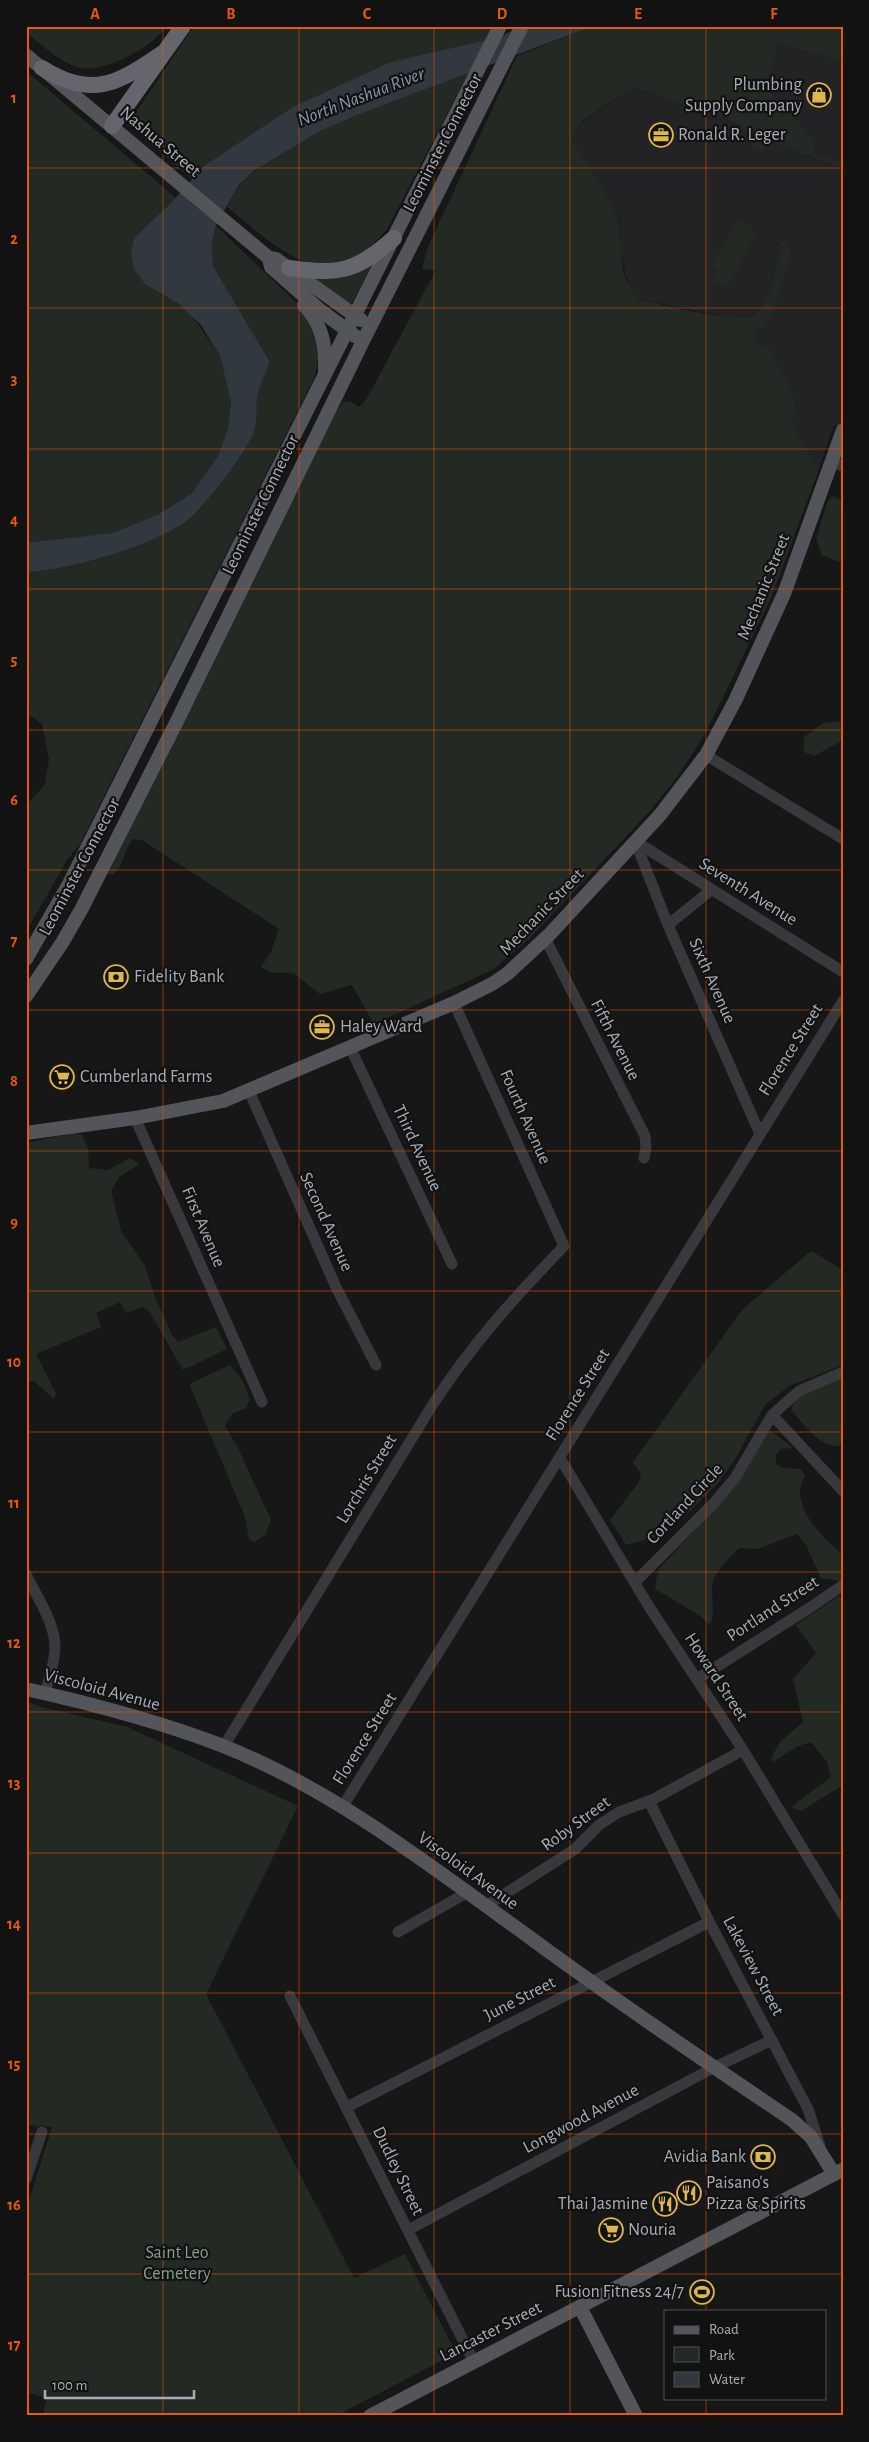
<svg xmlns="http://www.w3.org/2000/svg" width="869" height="2442" font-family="'Alegreya Sans',sans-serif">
	<rect width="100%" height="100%" fill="#171718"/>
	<!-- built -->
	<g fill="#232325">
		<polygon points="777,43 843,62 843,163 812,153 816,141 765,86"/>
		<polygon points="636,89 649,91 691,109 713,112 729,119 744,129 752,149 764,140 843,169 843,428 834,425 818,472 793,423 787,380 769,349 757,345 754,332 758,329 791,253 783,240 777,245 783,250 765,300 756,313 749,316 732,318 638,299 629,289 619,245 617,224 573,144 574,132 582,122 621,95"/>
	</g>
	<!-- green -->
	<g fill="#232a24">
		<path d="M26,26H167C152,47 103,75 77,67C58,61 41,44 26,32Z"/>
		<polygon points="194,26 492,26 485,41 463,46 204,166 192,179 128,124"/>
		<path d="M593,26H843V62L778,43L765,86L816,141L813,153L843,163V169L765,140L764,149L758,152L752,149L744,129L729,119L713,112L691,109L649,91L636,89L621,95L582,121L574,132L573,144C591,168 609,194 617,222C624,250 616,275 638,299C660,304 739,325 755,314C767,305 777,265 782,250L777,249L780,241H786L791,253L775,307L764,326L754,332L757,345L764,346L769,349L787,380L794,399L793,423L818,472L771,598L706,732L678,776L649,812L529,939L494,969L374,1024L352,985L320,994L293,973H271L261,967L271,952L279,929L142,840L133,839C123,850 125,865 113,875L103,873L328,426L343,401L352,402L359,407L366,400L436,270L422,269L427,249L517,56Z"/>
		<polygon points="26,71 176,198 170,204 195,320 220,356 231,402 228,429 218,456 192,493 159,514 112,533 61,539 26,549"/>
		<path d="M469,72L387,229C328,301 281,251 227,207C234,194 242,180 254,171C313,126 399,96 469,72Z"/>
		<polygon points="740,220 753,226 750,230 755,233 731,283 720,285 712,280 718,270 712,266 735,225 737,226"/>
		<path d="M216,226L304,310C319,334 322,352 314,378L80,844L67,860L26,932V806L45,784L49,759L42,724L26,712V572C67,571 156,545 188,520C207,504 245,454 254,432C258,420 256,409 257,398C259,386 266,373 270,362L213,266L212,243Z"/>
		<polygon points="369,265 371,267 352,303 348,304 311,275"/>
		<polygon points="833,496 843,501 843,563 822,555 816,539 827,502"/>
		<polygon points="843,718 843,740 814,756 804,752 804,737 823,723 841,721"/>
		<polygon points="75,1133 82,1135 88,1149 89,1168 108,1170 131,1158 139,1164 119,1177 111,1191 121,1231 145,1266 155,1297 172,1335 178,1342 216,1327 227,1349 183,1370 149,1311 142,1307 126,1313 120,1302 96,1313 101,1327 36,1354 56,1394 54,1399 34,1381 26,1381 26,1143"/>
		<polygon points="811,1251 843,1270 843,1365 789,1386 765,1405 734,1461 718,1483 691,1510 662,1535 626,1545 610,1520 639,1482 641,1474 633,1462 743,1309"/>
		<polygon points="230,1365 243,1381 250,1400 246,1408 232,1414 225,1426 238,1448 271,1520 265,1535 255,1542 249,1539 245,1517 190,1386 193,1382"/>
		<path d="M843,1377V1445C821,1452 805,1424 791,1410C796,1391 826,1385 843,1377Z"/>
		<path d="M771,1431L793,1448L781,1449L776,1455V1464L784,1468L800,1469L805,1475C803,1481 799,1489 800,1495C803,1519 826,1541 843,1555V1579L840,1581L821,1578L806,1545L797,1534L757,1549L739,1548C729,1559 711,1574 712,1590C712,1604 715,1612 710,1625L699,1615L655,1589L658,1570L732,1490L766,1432Z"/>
		<polygon points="839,1596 843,1599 843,1785 801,1811 791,1807 831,1777 827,1762 811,1742 798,1746 773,1762 771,1758 780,1742 803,1722 793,1679 816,1653 796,1625"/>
		<polygon points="26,1701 41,1707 127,1727 298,1806 206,1994 354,2278 405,2254 456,2353 336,2416 42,2416 47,2398 26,2392 26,2211 52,2127 26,2125"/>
	</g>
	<!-- water -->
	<path fill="#313840" d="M519,26H593L359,114L318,132L253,171L239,185L216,225L212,243L213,266L270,362C266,373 259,386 257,398C256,409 258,420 254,432C245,454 207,504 188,520C156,545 67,571 26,572V543L112,533L159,514L192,493L218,456L228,429L231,402L220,356L201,325L178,303L145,284L134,269L131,253L134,238L170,204L204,166L293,107L391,62L501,37Z"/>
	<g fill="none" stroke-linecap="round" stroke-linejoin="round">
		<!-- minor -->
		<g stroke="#38383d" stroke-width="11">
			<polyline points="832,462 843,466"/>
			<polyline points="706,755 843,839"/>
			<polyline points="635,841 668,925 760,1134"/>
			<polyline points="635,841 843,972"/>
			<polyline points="668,925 711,890"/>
			<polyline points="545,938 645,1136 646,1147 644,1158"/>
			<polyline points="350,1047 452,1264"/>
			<polyline points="249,1091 336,1287 376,1365"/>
			<polyline points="135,1118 262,1402"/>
			<polyline points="772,1415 843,1491"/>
			<polyline points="560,1458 648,1605 743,1750 843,1915"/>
			<path d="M26,1574C36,1596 55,1622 55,1647C55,1663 49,1678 45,1693"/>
			<polyline points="635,1582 714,1503 735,1478 772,1415 799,1391 843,1372"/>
			<polyline points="697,1679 808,1609 843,1585"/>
			<path d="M224,1746L433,1404C473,1343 514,1298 564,1246L454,1003"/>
			<polyline points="649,1801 712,1927 808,2109 820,2146"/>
			<polyline points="343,1806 843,1001"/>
			<polyline points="486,1906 575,1849 599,1825 619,1812 652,1800 743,1750"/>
			<polyline points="398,1932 468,1892"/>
			<polyline points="290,1996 474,2362"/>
			<polyline points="347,2107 709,1922"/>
			<polyline points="26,2179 42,2132"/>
			<polyline points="408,2230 715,2067 772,2040"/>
		</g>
		<!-- major -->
		<g stroke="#54555b" stroke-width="14">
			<polyline points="26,55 269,258 271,267 321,311 355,336"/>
			<polyline points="269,258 276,259 361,320"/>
			<path d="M304,305C322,324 326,345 325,370"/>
			<polyline points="26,959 69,884 500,26"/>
			<polyline points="26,996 62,943 81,910 176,723 363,341 522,26"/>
			<polyline points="26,1133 135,1118 223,1101 454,1003 492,984 507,974 549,935 660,815 706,755 735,701 784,594 843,430"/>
			<path d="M26,1689C93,1704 159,1721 223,1746C334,1790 429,1865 525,1934C612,1998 702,2059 792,2120L811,2137L834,2174"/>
			<polyline points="580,2307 636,2416"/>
			<polyline points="370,2416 842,2170"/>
		</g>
		<!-- highway -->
		<g stroke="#65666d" stroke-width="16">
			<path d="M42,68C92,99 117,84 161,54"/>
			<polyline points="112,126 183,26"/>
			<path d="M289,268C339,275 356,272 394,238"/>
		</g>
	</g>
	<!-- grid -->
	<path fill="none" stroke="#e8590c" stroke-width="1" stroke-opacity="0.55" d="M163,26V2416M299,26V2416M434,26V2416M570,26V2416M706,26V2311M26,168H843M26,308H843M26,449H843M26,589H843M26,730H843M26,870H843M26,1010H843M26,1151H843M26,1291H843M26,1432H843M26,1572H843M26,1712H843M26,1853H843M26,1993H843M26,2134H843M26,2274H843M706,2398V2416"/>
	<!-- icons -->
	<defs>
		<g id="shop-ring" transform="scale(1.25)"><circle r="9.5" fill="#121213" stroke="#deb649" stroke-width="1.5"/><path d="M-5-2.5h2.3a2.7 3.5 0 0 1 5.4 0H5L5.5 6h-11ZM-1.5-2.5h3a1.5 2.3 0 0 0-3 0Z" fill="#deb649"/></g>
		<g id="office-ring" transform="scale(1.25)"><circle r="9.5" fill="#121213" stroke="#deb649" stroke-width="1.5"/><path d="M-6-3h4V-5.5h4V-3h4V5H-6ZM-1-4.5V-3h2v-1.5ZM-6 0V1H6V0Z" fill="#deb649"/></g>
		<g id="bank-ring" transform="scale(1.25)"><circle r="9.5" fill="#121213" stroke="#deb649" stroke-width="1.5"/><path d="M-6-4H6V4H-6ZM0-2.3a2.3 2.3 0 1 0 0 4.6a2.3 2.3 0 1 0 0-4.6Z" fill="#deb649"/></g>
		<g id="supermarket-ring" transform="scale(1.25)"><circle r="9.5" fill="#121213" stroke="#deb649" stroke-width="1.5"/><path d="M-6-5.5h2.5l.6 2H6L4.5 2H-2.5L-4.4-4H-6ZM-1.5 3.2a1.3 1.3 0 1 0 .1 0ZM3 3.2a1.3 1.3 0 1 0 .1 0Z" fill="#deb649"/></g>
		<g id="restaurant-ring" transform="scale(1.25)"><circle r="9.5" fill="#121213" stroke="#deb649" stroke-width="1.5"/><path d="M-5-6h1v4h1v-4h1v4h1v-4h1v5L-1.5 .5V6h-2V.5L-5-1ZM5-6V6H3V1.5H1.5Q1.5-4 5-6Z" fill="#deb649"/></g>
		<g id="stadium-ring" transform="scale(1.25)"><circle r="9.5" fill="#121213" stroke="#deb649" stroke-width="1.5"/><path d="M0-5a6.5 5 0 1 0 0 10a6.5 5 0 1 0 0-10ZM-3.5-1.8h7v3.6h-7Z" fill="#deb649"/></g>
	</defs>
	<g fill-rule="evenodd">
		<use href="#shop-ring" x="819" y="95"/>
		<use href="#office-ring" x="661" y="135"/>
		<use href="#bank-ring" x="116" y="977"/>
		<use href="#office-ring" x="322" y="1027"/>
		<use href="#supermarket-ring" x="62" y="1077"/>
		<use href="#bank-ring" x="763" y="2157"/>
		<use href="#restaurant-ring" x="689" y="2193"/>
		<use href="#restaurant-ring" x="665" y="2204"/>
		<use href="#supermarket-ring" x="611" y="2230"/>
		<use href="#stadium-ring" x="702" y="2292"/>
	</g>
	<g text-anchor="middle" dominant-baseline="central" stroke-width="4.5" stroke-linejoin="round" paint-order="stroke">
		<!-- poi labels -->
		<g font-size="18" fill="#aaadb7" stroke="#121213" text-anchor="start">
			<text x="802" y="85" text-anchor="end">Plumbing<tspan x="802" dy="21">Supply Company</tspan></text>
			<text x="678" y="135">Ronald R. Leger</text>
			<text x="134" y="977">Fidelity Bank</text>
			<text x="340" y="1027">Haley Ward</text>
			<text x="80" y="1077">Cumberland Farms</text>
			<text x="746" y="2157" text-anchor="end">Avidia Bank</text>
			<text x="706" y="2183">Paisano's<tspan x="706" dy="21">Pizza &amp; Spirits</tspan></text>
			<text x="648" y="2204" text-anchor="end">Thai Jasmine</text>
			<text x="628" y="2230">Nouria</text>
			<text x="684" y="2292" text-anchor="end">Fusion Fitness 24/7</text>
		</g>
		<!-- street labels -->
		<g font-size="18" fill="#aaadb7" stroke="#121213">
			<text transform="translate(160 142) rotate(40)">Nashua Street</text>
			<text transform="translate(443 143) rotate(-63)">Leominster Connector</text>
			<text transform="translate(261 505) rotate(-64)">Leominster Connector</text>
			<text transform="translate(764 587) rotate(-68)">Mechanic Street</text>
			<text transform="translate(80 867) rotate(-62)">Leominster Connector</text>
			<text transform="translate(748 892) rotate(32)">Seventh Avenue</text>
			<text transform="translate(542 912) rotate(-46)">Mechanic Street</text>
			<text transform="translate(712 981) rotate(66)">Sixth Avenue</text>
			<text transform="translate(615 1040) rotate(63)">Fifth Avenue</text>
			<text transform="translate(791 1050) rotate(-58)">Florence Street</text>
			<text transform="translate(525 1117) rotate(66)">Fourth Avenue</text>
			<text transform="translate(417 1148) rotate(65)">Third Avenue</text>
			<text transform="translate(326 1222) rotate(66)">Second Avenue</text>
			<text transform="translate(203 1227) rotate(67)">First Avenue</text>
			<text transform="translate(578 1395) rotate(-58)">Florence Street</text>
			<text transform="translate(367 1479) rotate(-59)">Lorchris Street</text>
			<text transform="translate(685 1504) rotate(-47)">Cortland Circle</text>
			<text transform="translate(773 1609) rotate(-33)">Portland Street</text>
			<text transform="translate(716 1677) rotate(57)">Howard Street</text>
			<text transform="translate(102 1690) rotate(15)">Viscoloid Avenue</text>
			<text transform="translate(365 1739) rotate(-58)">Florence Street</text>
			<text transform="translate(576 1824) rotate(-36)">Roby Street</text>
			<text transform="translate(468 1871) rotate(36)">Viscoloid Avenue</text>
			<text transform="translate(753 1966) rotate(62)">Lakeview Street</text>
			<text transform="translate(520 1999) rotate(-27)">June Street</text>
			<text transform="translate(581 2119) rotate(-28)">Longwood Avenue</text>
			<text transform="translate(398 2171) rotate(64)">Dudley Street</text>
			<text transform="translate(491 2332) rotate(-27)">Lancaster Street</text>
		</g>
		<!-- park labels -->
		<g font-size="18" fill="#83a087" stroke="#121213">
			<text x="177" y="2253">Saint Leo<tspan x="177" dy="21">Cemetery</tspan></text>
		</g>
		<!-- water labels -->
		<g font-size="19" font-style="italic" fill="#8598ae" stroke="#121213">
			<text transform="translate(361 97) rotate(-21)">North Nashua River</text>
		</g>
	</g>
	<!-- border -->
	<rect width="869" height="2442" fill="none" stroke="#121213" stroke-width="55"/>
	<!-- legend -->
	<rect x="664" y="2310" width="162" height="90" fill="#121213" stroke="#4f5055"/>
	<rect x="674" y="2326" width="25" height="8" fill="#54555b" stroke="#4f5055"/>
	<text x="709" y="2334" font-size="15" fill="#aaadb7">Road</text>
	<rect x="674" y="2347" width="25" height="15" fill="#232a24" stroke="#4f5055"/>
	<text x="709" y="2360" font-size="15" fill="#aaadb7">Park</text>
	<rect x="674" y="2372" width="25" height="15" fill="#313840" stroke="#4f5055"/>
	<text x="709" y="2384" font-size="15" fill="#aaadb7">Water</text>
	<!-- scale -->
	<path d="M45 2390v8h149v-8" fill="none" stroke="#aaadb7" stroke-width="2.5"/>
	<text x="52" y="2390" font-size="15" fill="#aaadb7" stroke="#121213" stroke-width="4" paint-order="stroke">100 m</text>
	<rect x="28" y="28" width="814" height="2386" fill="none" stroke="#e8590c" stroke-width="2"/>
	<g font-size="16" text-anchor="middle" font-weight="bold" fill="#e8590c">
		<text x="95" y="19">A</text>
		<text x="231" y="19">B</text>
		<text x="367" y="19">C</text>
		<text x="502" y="19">D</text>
		<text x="638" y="19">E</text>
		<text x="774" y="19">F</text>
		<text x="14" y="103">1</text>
		<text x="14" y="244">2</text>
		<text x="14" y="384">3</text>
		<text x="14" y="525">4</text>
		<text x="14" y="665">5</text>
		<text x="14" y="805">6</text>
		<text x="14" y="946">7</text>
		<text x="14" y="1086">8</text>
		<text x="14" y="1227">9</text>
		<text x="14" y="1367">10</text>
		<text x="14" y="1508">11</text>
		<text x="14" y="1648">12</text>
		<text x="14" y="1788">13</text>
		<text x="14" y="1929">14</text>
		<text x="14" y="2069">15</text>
		<text x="14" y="2210">16</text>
		<text x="14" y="2350">17</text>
	</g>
</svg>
